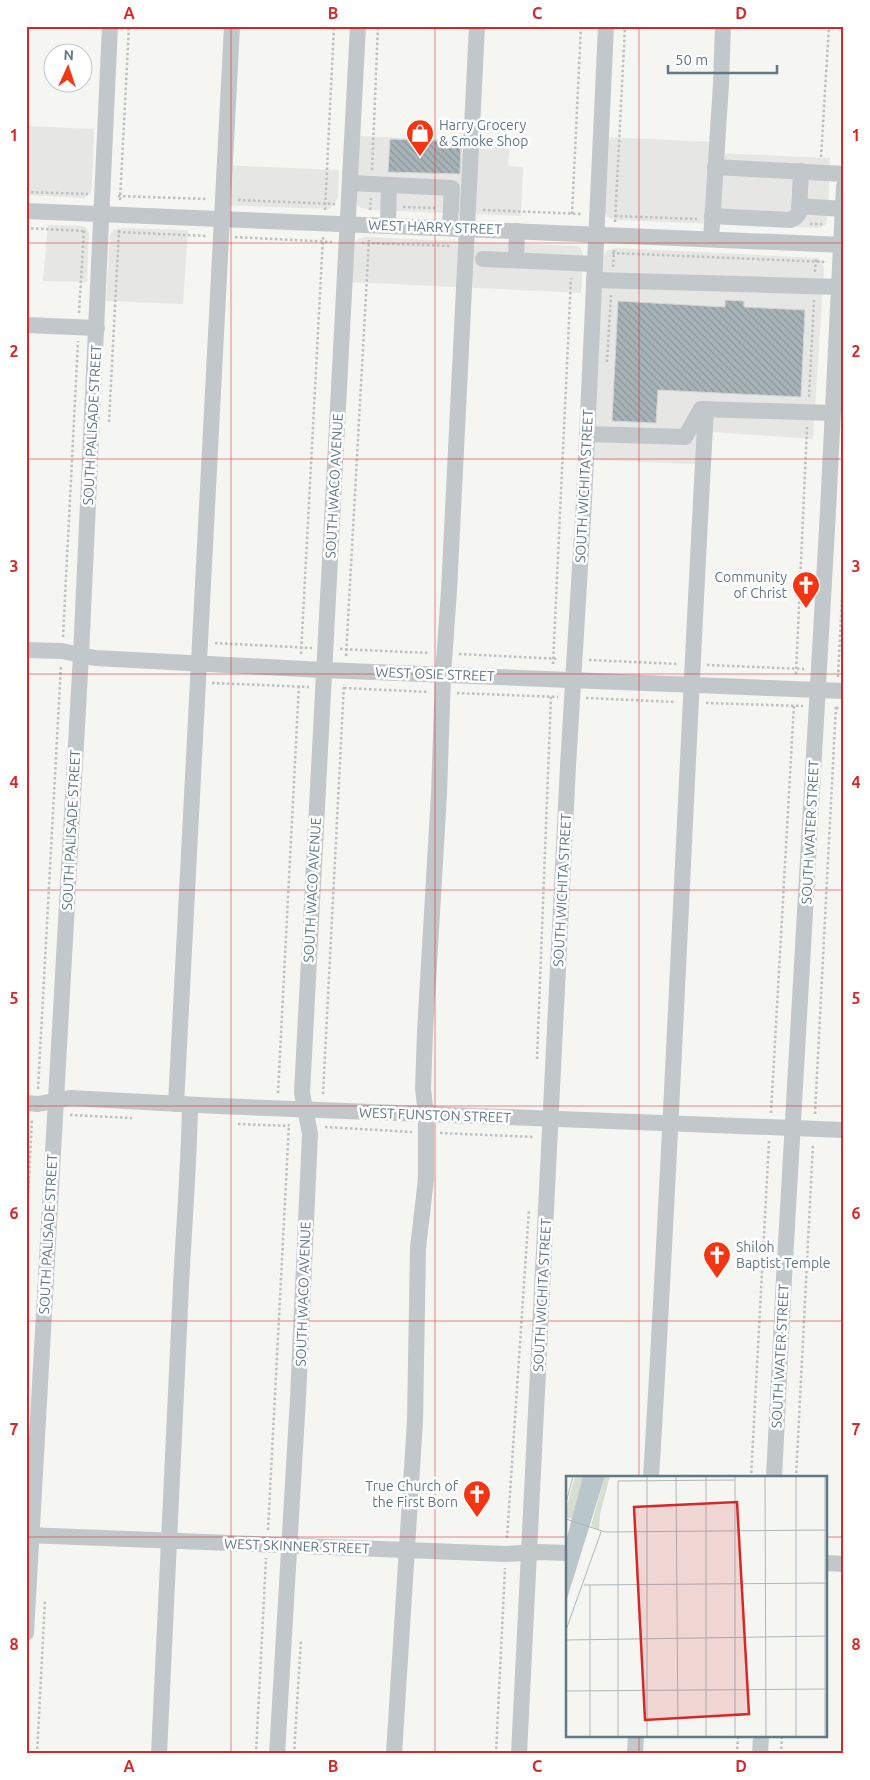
<svg xmlns="http://www.w3.org/2000/svg" width="870" height="1780" font-family="Ubuntu,sans-serif">
	<defs>
		<pattern id="building-back-hatch" width="6" height="6" patternUnits="userSpaceOnUse" patternTransform="scale(1.25)"><rect width="6" height="6" fill="#a8b3b7"/><path d="M-1 5l2 2M0 0l6 6M5-1l2 2" fill="none" stroke="#8c969a"/></pattern>
	</defs>
	<rect width="100%" height="100%" fill="#f5f5f1"/>
	<!-- built -->
	<g fill="#e6e6e4">
		<polygon points="26,126 94,129 92,187 90,194 84,198 26,195"/>
		<polygon points="358,136 510,142 508,166 523,167 521,216 369,210 361,208 357,205 356,200"/>
		<polygon points="607,137 716,142 716,153 830,158 828,214 826,224 820,228 616,220 607,217 604,210"/>
		<polygon points="219,165 339,170 338,197 334,205 329,209 218,205"/>
		<polygon points="48,225 80,226 86,227 89,233 87,282 43,281"/>
		<polygon points="121,228 188,230 183,304 106,301 110,235 114,229"/>
		<polygon points="365,237 578,246 582,250 583,256 581,293 351,282 354,245 358,239"/>
		<polygon points="617,248 818,258 822,262 824,268 813,439 712,432 695,464 593,460 603,255 608,250"/>
	</g>
	<!-- building -->
	<g fill="url(#building-back-hatch)" stroke="#d6d6d4">
		<polygon points="390,139 461,142 460,174 388,172"/>
		<polygon points="725,300 744,301 744,307 805,310 801,397 658,390 656,423 612,421 618,301 725,307"/>
	</g>
	<g fill="none" stroke-linecap="round" stroke-linejoin="round">
		<!-- path -->
		<g stroke="#bdc0c2" stroke-width="2.5" stroke-dasharray="2.5 2.5" stroke-linecap="butt">
			<polyline points="821,157 829,26"/>
			<polyline points="372,170 378,26"/>
			<polyline points="26,192 88,194"/>
			<polyline points="118,196 208,199"/>
			<polyline points="120,200 129,26"/>
			<polyline points="238,200 335,204"/>
			<polyline points="403,207 435,208"/>
			<polyline points="325,210 334,26"/>
			<polyline points="370,210 371,198"/>
			<polyline points="483,210 582,214"/>
			<polyline points="572,214 581,26"/>
			<polyline points="615,216 697,219"/>
			<polyline points="615,222 625,26"/>
			<polyline points="810,224 822,224"/>
			<polyline points="26,228 85,231"/>
			<polyline points="118,232 207,236"/>
			<polyline points="235,237 332,242"/>
			<polyline points="362,243 452,246"/>
			<polyline points="612,253 827,262"/>
			<polyline points="613,267 614,250"/>
			<polyline points="815,272 816,257"/>
			<polyline points="79,313 84,230"/>
			<polyline points="607,362 611,295"/>
			<polyline points="809,397 814,300"/>
			<polyline points="109,422 119,230"/>
			<polyline points="63,637 78,341"/>
			<polyline points="215,643 312,648"/>
			<polyline points="340,649 429,653"/>
			<polyline points="301,654 323,237"/>
			<polyline points="459,654 559,659"/>
			<polyline points="346,656 369,240"/>
			<polyline points="589,660 679,664"/>
			<polyline points="553,664 571,278"/>
			<polyline points="707,665 804,669"/>
			<polyline points="837,671 844,671"/>
			<polyline points="796,674 807,427"/>
			<polyline points="838,677 844,558"/>
			<polyline points="212,683 309,687"/>
			<polyline points="344,688 429,692"/>
			<polyline points="457,693 558,697"/>
			<polyline points="586,698 676,702"/>
			<polyline points="706,703 803,706"/>
			<polyline points="836,708 844,708"/>
			<polyline points="537,1059 551,695"/>
			<polyline points="38,1089 61,665"/>
			<polyline points="278,1093 299,684"/>
			<polyline points="323,1094 344,684"/>
			<polyline points="771,1113 794,704"/>
			<polyline points="815,1114 836,705"/>
			<polyline points="70,1115 132,1118"/>
			<polyline points="238,1124 289,1126"/>
			<polyline points="325,1127 412,1132"/>
			<polyline points="440,1133 534,1137"/>
			<polyline points="26,1238 32,1119"/>
			<polyline points="751,1478 769,1141"/>
			<polyline points="796,1478 813,1144"/>
			<polyline points="268,1530 289,1124"/>
			<polyline points="507,1538 529,1209"/>
			<polyline points="37,1754 45,1600"/>
			<polyline points="256,1754 266,1558"/>
			<polyline points="294,1754 301,1640"/>
			<polyline points="496,1754 505,1568"/>
			<polyline points="737,1754 738,1736"/>
			<polyline points="781,1754 782,1736"/>
		</g>
		<!-- minor -->
		<g stroke="#c2c7ca" stroke-width="16">
			<polyline points="715,167 844,174"/>
			<polyline points="351,183 452,188 450,228"/>
			<polyline points="799,206 843,209"/>
			<polyline points="26,211 844,245"/>
			<polyline points="712,216 790,220 796,217 799,213 801,171"/>
			<polyline points="388,225 389,185"/>
			<polyline points="711,239 721,84 723,26"/>
			<polyline points="483,259 595,264"/>
			<polyline points="516,260 517,231"/>
			<polyline points="594,280 839,287"/>
			<polyline points="26,325 97,328"/>
			<polyline points="587,434 685,437 701,409 832,413"/>
			<polyline points="26,650 62,651 95,658 323,670 844,691"/>
			<polyline points="26,1103 38,1104 70,1098 218,1106 844,1130"/>
			<polyline points="176,1104 232,26"/>
			<path d="M651,1478C673,1121 686,765 706,409"/>
			<polyline points="774,1478 784,1278 828,511 844,186"/>
			<polyline points="26,1535 506,1554 539,1552 568,1553"/>
			<polyline points="826,1563 844,1564"/>
			<polyline points="26,1633 81,655 110,26"/>
			<path d="M159,1754C165,1598 173,1442 181,1286C184,1225 189,1165 190,1105"/>
			<polyline points="277,1754 298,1398 310,1134 302,1093 358,26"/>
			<polyline points="394,1754 415,1421 418,1248 426,1179 426,1114 423,1089 425,1032 439,794 443,675 449,591 477,26"/>
			<polyline points="519,1754 568,766 584,501 606,26"/>
			<polyline points="635,1754 636,1736"/>
			<polyline points="760,1754 761,1736"/>
		</g>
	</g>
	<!-- grid -->
	<path fill="none" stroke="#d62828" stroke-width="1" stroke-opacity="0.55" d="M231,26V1754M435,26V1754M639,26V1478M26,243H844M26,459H844M26,674H844M26,890H844M26,1106H844M26,1321H844M26,1537H568M826,1537H844M639,1736V1754"/>
	<!-- icons -->
	<defs>
		<g id="shop-pin" transform="scale(1.4375)"><path d="M0 17L-7.5 6A9.5 9.5 0 1 1 7.5 6Z" fill="#f33513" stroke="#fff"/><path d="M-5-2.5h2.3a2.7 3.5 0 0 1 5.4 0H5L5.5 6h-11ZM-1.5-2.5h3a1.5 2.3 0 0 0-3 0Z" fill="#fff"/></g>
		<g id="church-pin" transform="scale(1.4375)"><path d="M0 17L-7.5 6A9.5 9.5 0 1 1 7.5 6Z" fill="#f33513" stroke="#fff"/><path d="M-1.2-6h2.4v3.5h3.3v2.4h-3.3V6h-2.4V-.1h-3.3v-2.4h3.3Z" fill="#fff"/></g>
	</defs>
	<g fill-rule="evenodd">
		<use href="#shop-pin" x="420" y="133"/>
		<use href="#church-pin" x="806" y="585"/>
		<use href="#church-pin" x="717" y="1255"/>
		<use href="#church-pin" x="477" y="1494"/>
	</g>
	<g text-anchor="middle" dominant-baseline="central" stroke-width="5" stroke-linejoin="round" paint-order="stroke">
		<!-- poi labels -->
		<g font-size="14" fill="#617885" stroke="#fff" text-anchor="start">
			<text x="439" y="125">Harry Grocery<tspan x="439" dy="16">&amp; Smoke Shop</tspan></text>
			<text x="787" y="577" text-anchor="end">Community<tspan x="787" dy="16">of Christ</tspan></text>
			<text x="736" y="1247">Shiloh<tspan x="736" dy="16">Baptist Temple</tspan></text>
			<text x="458" y="1486" text-anchor="end">True Church of<tspan x="458" dy="16">the First Born</tspan></text>
		</g>
		<!-- street labels -->
		<g font-size="14" fill="#617885" stroke="#fff">
			<text transform="translate(435 227) rotate(2)">WEST HARRY STREET</text>
			<text transform="translate(92 425) rotate(-87)">SOUTH PALISADE STREET</text>
			<text transform="translate(334 486) rotate(-87)">SOUTH WACO AVENUE</text>
			<text transform="translate(584 486) rotate(-87)">SOUTH WICHITA STREET</text>
			<text transform="translate(435 674) rotate(2)">WEST OSIE STREET</text>
			<text transform="translate(71 830) rotate(-87)">SOUTH PALISADE STREET</text>
			<text transform="translate(810 832) rotate(-87)">SOUTH WATER STREET</text>
			<text transform="translate(312 890) rotate(-87)">SOUTH WACO AVENUE</text>
			<text transform="translate(562 890) rotate(-87)">SOUTH WICHITA STREET</text>
			<text transform="translate(435 1115) rotate(2)">WEST FUNSTON STREET</text>
			<text transform="translate(48 1234) rotate(-87)">SOUTH PALISADE STREET</text>
			<text transform="translate(303 1294) rotate(-88)">SOUTH WACO AVENUE</text>
			<text transform="translate(542 1295) rotate(-87)">SOUTH WICHITA STREET</text>
			<text transform="translate(780 1356) rotate(-87)">SOUTH WATER STREET</text>
			<text transform="translate(297 1546) rotate(2)">WEST SKINNER STREET</text>
		</g>
	</g>
	<!-- overview -->
	<g transform="translate(566 1476)">
		<rect width="261" height="261" fill="#f5f5f1"/>
		<path d="M9,0H17L6,43L0,41V34ZM39,0H44L34,38L33,54L25,50Z" fill="#d6ddd1"/>
		<path d="M17,0H39L0,126V65Z" fill="#b9c7cb"/>
		<path fill="none" stroke="#adb8bc" stroke-width="1" d="M110,0L112,261M140,0V261M199,0L200,261M230,0V261M259,0V261M0,27L7,0M0,43L39,56L262,54M18,109L262,107M0,154L35,56M0,164L262,160M0,215L262,213M24,261V109M52,261V5L169,4M81,261V0M169,261V0"/>
		<path fill="#d62828" fill-opacity="0.15" stroke="#d62828" stroke-width="2.5" d="M171,26L183,238L79,244L68,31Z"/>
		<rect width="261" height="261" fill="none" stroke="#617885" stroke-width="2.5"/>
	</g>
	<!-- border -->
	<rect width="870" height="1780" fill="none" stroke="#ffffff" stroke-width="55"/>
	<!-- north arrow -->
	<g transform="translate(68 68) rotate(3)"><circle r="24" fill="#ffffff" stroke="#c0c9ce"/>
	<path d="M0-4L9 19L0 12L-9 19Z" fill="#f33513"/>
	<text y="-8" font-size="14" font-weight="bold" text-anchor="middle" fill="#617885">N</text>
	</g>
	<!-- scale -->
	<path d="M668 65v8h109v-8" fill="none" stroke="#617885" stroke-width="2.5"/>
	<text x="675" y="65" font-size="15" fill="#617885" stroke="#ffffff" stroke-width="4" paint-order="stroke">50 m</text>
	<rect x="28" y="28" width="814" height="1724" fill="none" stroke="#d62828" stroke-width="2"/>
	<g font-size="16" text-anchor="middle" font-weight="bold" fill="#d62828">
		<text x="129" y="19">A</text>
		<text x="333" y="19">B</text>
		<text x="537" y="19">C</text>
		<text x="741" y="19">D</text>
		<text x="14" y="141">1</text>
		<text x="856" y="141">1</text>
		<text x="14" y="357">2</text>
		<text x="856" y="357">2</text>
		<text x="14" y="572">3</text>
		<text x="856" y="572">3</text>
		<text x="14" y="788">4</text>
		<text x="856" y="788">4</text>
		<text x="14" y="1004">5</text>
		<text x="856" y="1004">5</text>
		<text x="14" y="1219">6</text>
		<text x="856" y="1219">6</text>
		<text x="14" y="1435">7</text>
		<text x="856" y="1435">7</text>
		<text x="14" y="1650">8</text>
		<text x="856" y="1650">8</text>
		<text x="129" y="1772">A</text>
		<text x="333" y="1772">B</text>
		<text x="537" y="1772">C</text>
		<text x="741" y="1772">D</text>
	</g>
</svg>
